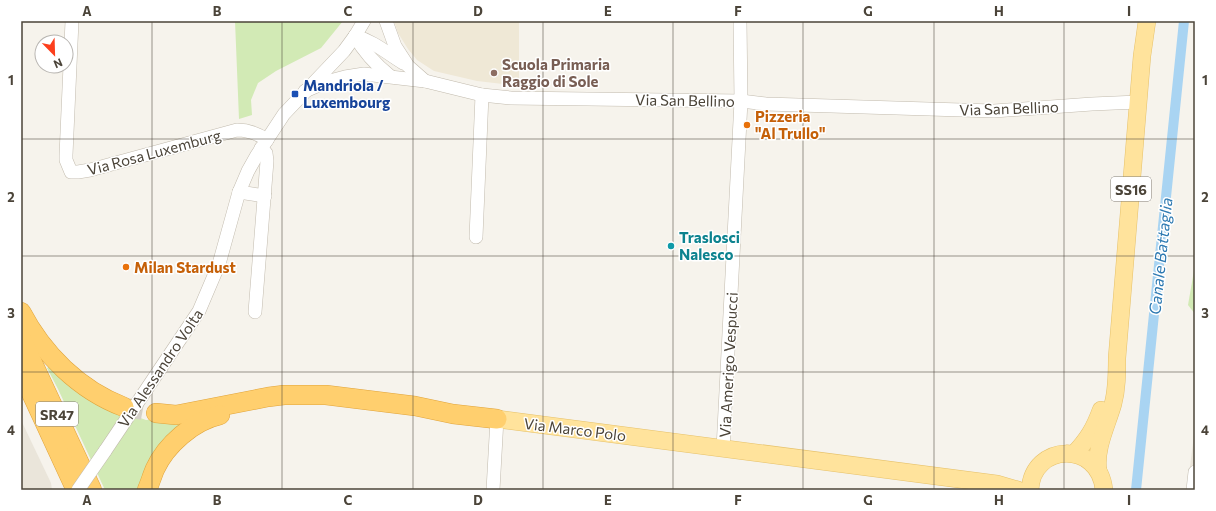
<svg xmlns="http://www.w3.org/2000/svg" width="1216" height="511" font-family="Commissioner,sans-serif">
	<rect width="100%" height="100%" fill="#f6f3ec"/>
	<!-- residential -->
	<g fill="#eae5da">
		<polygon points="21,420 51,483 52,490 21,490"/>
		<polygon points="1195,432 1195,490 1187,490 1194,435"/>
	</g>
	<!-- education -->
	<polygon fill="#efe8d6" points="394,21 519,21 519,79 503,79 503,84 477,81 434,71 417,60 408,49 398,33"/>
	<!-- green -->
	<g fill="#d2eab5">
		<polygon points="235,21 343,21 321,48 276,71 258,83 251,100 252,115 239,119"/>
		<polygon points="1195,265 1195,314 1188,305"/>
		<polygon points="52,365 110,407 146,420 176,418 187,427 146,490 105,490 58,389 47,368"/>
	</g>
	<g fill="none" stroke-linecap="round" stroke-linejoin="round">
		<!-- canal -->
		<polyline stroke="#a9d4f2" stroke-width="10" points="1136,490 1184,21"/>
		<!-- highway-tunnel -->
		<polyline stroke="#d4d0c8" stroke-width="19" stroke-dasharray="19 10" stroke-linecap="butt" points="124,407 156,413"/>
		<!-- minor casing -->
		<g stroke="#c2bbae" stroke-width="14">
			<g id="minor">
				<path d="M72,21L66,155V160L71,172H78L90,170L237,130C248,130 257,133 267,140"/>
				<polyline points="386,21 395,46 408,66 425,81"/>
				<path d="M355,36C373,41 387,53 403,63"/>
				<path d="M355,36C364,52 375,64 390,76"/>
				<polyline points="305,91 326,82 345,77 364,74 425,81 482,95 511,98 741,101 766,104 994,111 1092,104 1138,102"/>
				<polyline points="239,192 265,196"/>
				<polyline points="476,237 482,95"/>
				<polyline points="255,312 267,161 266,153 261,148"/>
				<polyline points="723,449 741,101 740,21"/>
				<polyline points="105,451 199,311 219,264 239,192 248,171 257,155 284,114 344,51 355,36 364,21"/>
				<polyline points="493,490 497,419"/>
				<polyline points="1193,490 1195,472"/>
			</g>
		</g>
		<!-- major casing -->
		<g stroke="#e6c16a" stroke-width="18">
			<g id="major">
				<polyline points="497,419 997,484 1018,490"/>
				<path d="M1074,454C1088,439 1094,429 1101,410"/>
				<path d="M1098,470C1095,448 1107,425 1113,404C1117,389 1117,374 1117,358L1142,56L1147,21"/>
				<path d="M1030,490C1032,443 1099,440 1104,490"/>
			</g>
		</g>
		<!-- highway casing -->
		<g stroke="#e0a43c" stroke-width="20">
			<g id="highway">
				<path d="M21,312C43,354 79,390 124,407"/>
				<polyline points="21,338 92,490"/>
				<polyline points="21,371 76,490"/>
				<polyline points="156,413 176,415 268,397 284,395 326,395 415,406 453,414 497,419"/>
				<path d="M147,490C150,483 152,476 155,469C166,445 193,421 220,415"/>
			</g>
		</g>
		<!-- minor -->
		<use href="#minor" stroke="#fff" stroke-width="13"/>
		<!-- major -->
		<use href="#major" stroke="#ffe39c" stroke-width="17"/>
		<!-- highway -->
		<use href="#highway" stroke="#ffcf6e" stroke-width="19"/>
		<!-- minor-bridge casing -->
		<g stroke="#c2bbae" stroke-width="14" stroke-linecap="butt">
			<polyline id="minor-bridge" points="78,490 105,451"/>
		</g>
		<!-- minor-bridge -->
		<use href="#minor-bridge" stroke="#fff" stroke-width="13"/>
	</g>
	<!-- grid -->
	<path fill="none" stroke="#4b4439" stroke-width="1" stroke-opacity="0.55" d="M152,21V490M282,21V490M413,21V490M543,21V490M673,21V490M803,21V490M934,21V490M1064,21V490M21,139H1195M21,256H1195M21,372H1195"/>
	<!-- markers -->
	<circle fill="#8d6e63" stroke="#fff" stroke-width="1.5" cx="494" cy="73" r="4"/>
	<rect fill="#1a4fb4" stroke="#fff" stroke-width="1.5" x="291" y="90" width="8" height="8" rx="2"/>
	<g fill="#e8710a" stroke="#fff" stroke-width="1.5">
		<circle cx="747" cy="125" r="4"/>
		<circle cx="126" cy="267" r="4"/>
	</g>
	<circle fill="#0f9aa8" stroke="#fff" stroke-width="1.5" cx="671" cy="246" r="4"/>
	<g text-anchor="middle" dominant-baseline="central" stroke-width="3" stroke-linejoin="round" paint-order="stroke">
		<!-- shield labels -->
		<g fill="#fff" stroke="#817c74" stroke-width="1">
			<rect x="1111" y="177" width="40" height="24" rx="3"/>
			<rect x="36" y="402" width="42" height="24" rx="3"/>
		</g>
		<g font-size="14" font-weight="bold" fill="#4b4439">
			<text x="1131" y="189">SS16</text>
			<text x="57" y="414">SR47</text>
		</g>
		<!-- education labels -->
		<g font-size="15" font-weight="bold" fill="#785e54" stroke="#fff" text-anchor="start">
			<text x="502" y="64">Scuola Primaria<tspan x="502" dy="17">Raggio di Sole</tspan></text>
		</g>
		<!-- transit labels -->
		<g font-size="15" font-weight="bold" fill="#164399" stroke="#fff" text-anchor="start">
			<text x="303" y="85">Mandriola /<tspan x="303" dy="17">Luxembourg</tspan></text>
		</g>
		<!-- street labels -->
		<g font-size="15" fill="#4b4439" stroke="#fff">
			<text transform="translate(685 100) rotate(1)">Via San Bellino</text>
			<text transform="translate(1009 108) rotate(-2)">Via San Bellino</text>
			<text transform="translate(154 152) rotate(-15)">Via Rosa Luxemburg</text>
			<text transform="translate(728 365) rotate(-87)">Via Amerigo Vespucci</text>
			<text transform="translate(160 368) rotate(-56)">Via Alessandro Volta</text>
			<text transform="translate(575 429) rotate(7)">Via Marco Polo</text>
		</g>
		<!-- food labels -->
		<g font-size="15" font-weight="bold" fill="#c56008" stroke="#fff" text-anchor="start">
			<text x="755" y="116">Pizzeria<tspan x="755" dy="17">"Al Trullo"</tspan></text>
			<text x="134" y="267">Milan Stardust</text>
		</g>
		<!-- culture labels -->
		<g font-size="15" font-weight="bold" fill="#0d838f" stroke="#fff" text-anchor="start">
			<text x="679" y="237">Traslosci<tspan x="679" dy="17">Nalesco</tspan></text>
		</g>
		<!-- water labels -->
		<g font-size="16" font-style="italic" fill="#2e7ab2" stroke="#fff">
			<text transform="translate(1160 256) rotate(-84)">Canale Battaglia</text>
		</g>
	</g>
	<!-- border -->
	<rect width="1216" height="511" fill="none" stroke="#ffffff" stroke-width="44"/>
	<!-- north arrow -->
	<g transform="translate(54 54) rotate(157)"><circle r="19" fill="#ffffff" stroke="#b7b4b0"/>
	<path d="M0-3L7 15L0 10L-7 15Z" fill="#fc3f1d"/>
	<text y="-6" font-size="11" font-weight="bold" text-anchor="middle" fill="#4b4439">N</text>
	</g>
	<rect x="22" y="22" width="1172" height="467" fill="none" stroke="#4b4439" stroke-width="1.5"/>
	<g font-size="13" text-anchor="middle" font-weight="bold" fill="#4b4439">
		<text x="87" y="16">A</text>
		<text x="217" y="16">B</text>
		<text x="348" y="16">C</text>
		<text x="478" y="16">D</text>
		<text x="608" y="16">E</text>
		<text x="738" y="16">F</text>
		<text x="868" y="16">G</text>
		<text x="999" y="16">H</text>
		<text x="1129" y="16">I</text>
		<text x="11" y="85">1</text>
		<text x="1205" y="85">1</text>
		<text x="11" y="202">2</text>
		<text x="1205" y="202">2</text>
		<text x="11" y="318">3</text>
		<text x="1205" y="318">3</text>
		<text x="11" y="435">4</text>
		<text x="1205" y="435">4</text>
		<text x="87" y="505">A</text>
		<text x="217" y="505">B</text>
		<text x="348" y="505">C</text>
		<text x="478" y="505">D</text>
		<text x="608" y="505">E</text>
		<text x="738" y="505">F</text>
		<text x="868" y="505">G</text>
		<text x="999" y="505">H</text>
		<text x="1129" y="505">I</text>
	</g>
</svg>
